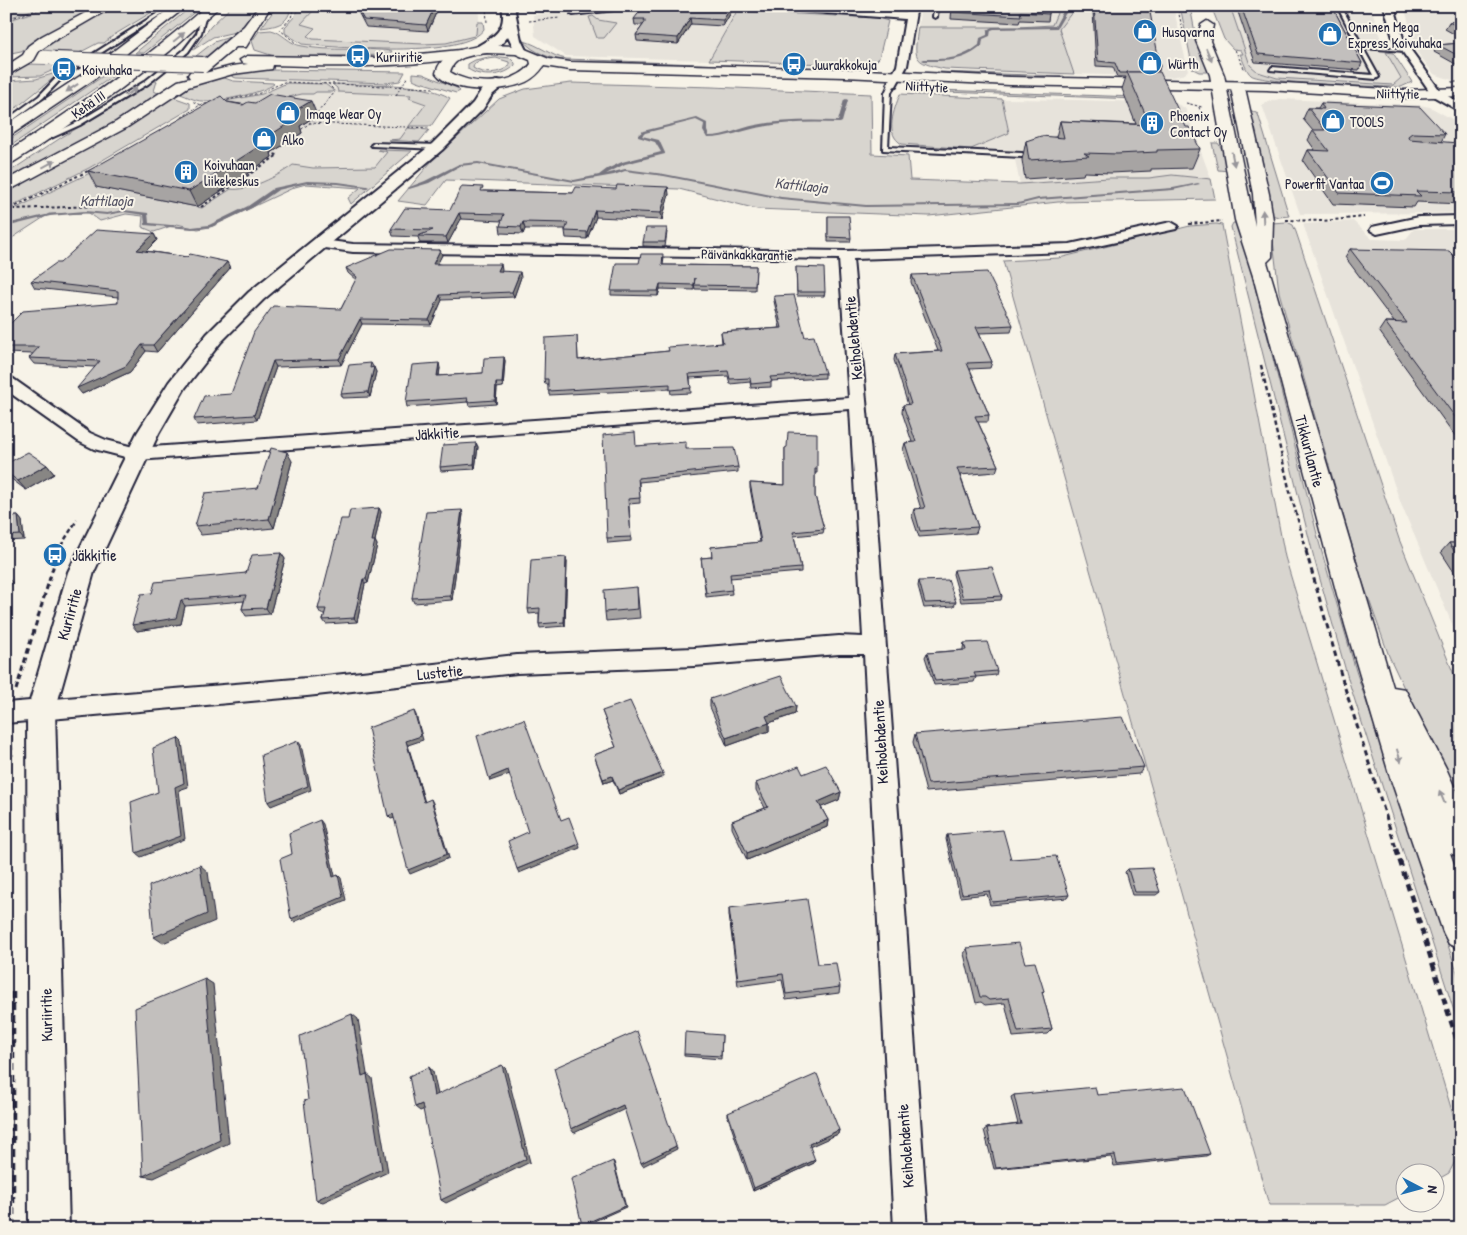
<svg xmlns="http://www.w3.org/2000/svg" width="1467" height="1235" font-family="'Patrick Hand',sans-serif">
	<rect width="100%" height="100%" fill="#f7f3e8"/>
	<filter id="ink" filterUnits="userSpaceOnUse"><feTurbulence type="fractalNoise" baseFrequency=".02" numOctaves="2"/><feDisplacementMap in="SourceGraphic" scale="10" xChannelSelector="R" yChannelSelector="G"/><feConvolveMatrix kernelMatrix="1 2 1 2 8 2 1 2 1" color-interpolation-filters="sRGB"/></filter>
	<g filter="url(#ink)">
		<!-- built -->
		<g fill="#e7e3db">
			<polygon points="305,6 478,6 480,29 477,34 472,37 438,46 305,42 295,26"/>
			<polygon points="608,6 784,6 780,14 737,11 709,60 566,56 535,36 533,15"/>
			<polygon points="921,6 1060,6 1053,25 1019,27 918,27"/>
			<polygon points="1077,6 1173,6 1188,70 1185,74 1172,77 1074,74 1059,29"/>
			<polygon points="1230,6 1371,6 1383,47 1401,78 1393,85 1277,78 1258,72 1250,65"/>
			<polygon points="1404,6 1461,6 1461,83 1434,74 1417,52"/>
			<polygon points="315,87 418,91 437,101 411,137 383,170 275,175 214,216 82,188 219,108"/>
			<polygon points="1002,99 1079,100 1174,103 1179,105 1185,108 1211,179 1021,189 1013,150 971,149 1009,133"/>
			<polygon points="1280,99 1419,105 1430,107 1461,124 1461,213 1300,214 1262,105 1266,102"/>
			<polygon points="1353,221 1372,239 1405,240 1414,229 1461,229 1461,645 1401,504 1303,224"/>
		</g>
		<!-- green -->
		<g fill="#d8d5cf" stroke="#7d7c85" fill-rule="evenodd">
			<polygon points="6,6 43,6 6,19"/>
			<polygon points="54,6 100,6 21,51 6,54 6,21"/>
			<polygon points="114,6 162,6 114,35 104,43 98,43 79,53 42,50 46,45"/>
			<polygon points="192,6 202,6 144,53 135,53"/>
			<polygon points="232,6 260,6 240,31 213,37 193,50 211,26"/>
			<path d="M277,6H291C289,24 277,26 261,28Z"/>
			<path d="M298,6H309L307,11H313L301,24L315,28L307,36L313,39L423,44L446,43L474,36L476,34L477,22H483L484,29C465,58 345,48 312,45L302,44L285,33V27L295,16Z"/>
			<path d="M1060,6H1077L1059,29L1074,74L945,69C912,62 914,59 918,27H1019L1052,25Z"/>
			<polygon points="1180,6 1190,6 1196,38 1208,72 1199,72 1193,69"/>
			<path d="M1211,6H1230L1250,65L1258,72L1277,78L1393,85L1401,78L1386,52L1393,53L1412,82L1401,87C1380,87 1260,83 1251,75C1246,71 1243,60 1240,54H1243L1241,50L1233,49L1224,39Z"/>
			<polygon points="737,11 878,18 888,21 879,58 875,62 858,65 709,60"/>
			<polygon points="593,16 598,20 616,23 604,38 597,38 589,17"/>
			<path d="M271,30C282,32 289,44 302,46C331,52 362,47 392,51L389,55L277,57L255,50L252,41L259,31Z"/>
			<polygon points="236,35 212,57 196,56 214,42"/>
			<path d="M524,41C539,45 551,56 566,59L751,66L568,62C555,60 531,52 524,41Z"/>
			<path d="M493,56L510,58L515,63V65C505,77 480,78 468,69V64L475,60ZM496,58L509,62V66C500,74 483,75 473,68L474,64L480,60Z"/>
			<polygon points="27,64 65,65 40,76 8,77"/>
			<polygon points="115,68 125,68 6,149 6,142"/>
			<polygon points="270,70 405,72 400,81 386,83 236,78 227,74"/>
			<polygon points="59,72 61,72 6,116 6,81 36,79"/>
			<polygon points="937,72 1064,76 1065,78"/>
			<polygon points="413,73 423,74 457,88 460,91 456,93 417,81 413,79"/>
			<path d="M219,76L233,81L273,83L274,84C263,93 216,103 202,101C195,101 187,96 180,94L191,86Z"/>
			<polygon points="154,81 157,81 154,91 162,95 127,118 6,184 6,174 62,137 137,93"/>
			<path d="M287,83L325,84L333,90V92H316L313,94H302L227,111L97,187L202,208L231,189C247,192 280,175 293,165L313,168L375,167L387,152L378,150L412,151L351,204L348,198L360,188L306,184L295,187L210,227L198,229L177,224L154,232L142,227L143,216L126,214L100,221L89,213L49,214L6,242V213L92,172L210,104L262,94Z"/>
			<polygon points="571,83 712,87 871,94 872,154 908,156 910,180 1020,184 1109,178 1149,178 1172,175 1211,179 1215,199 1058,202 929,216 757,209 679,189 446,180 427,205 398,201 431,162 499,99 525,89"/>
			<path d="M332,84C365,85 423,81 450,98L431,126H409L426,104L409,98L411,95L338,92L337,88Z"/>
			<polygon points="938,90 1163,98 1164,100 945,92"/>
			<path d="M900,94L1002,99L1009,133L971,149L902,144C884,134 894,110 900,94Z"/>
			<polygon points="173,97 190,103 190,109 89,168 6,209 6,193 129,126"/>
			<polygon points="1250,110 1258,114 1289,216 1279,217 1271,215 1264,168"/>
			<polygon points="408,128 429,130 419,142 388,140 400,139"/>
			<polygon points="1212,143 1218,143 1226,156 1229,171 1218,170"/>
			<polygon points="1287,222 1293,225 1296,232 1399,539 1461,692 1461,805 1450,786 1389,656 1362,580 1279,292 1271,223"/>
			<polygon points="1233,223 1239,223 1319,542 1356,671 1461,984 1461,1033 1349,682 1314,558 1231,227"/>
			<polygon points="1216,224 1222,225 1285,557 1461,1141 1461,1150 1449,1173 1435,1181 1434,1172 1404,1172 1404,1195 1385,1205 1269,1205 1003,261 1059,258 1190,226"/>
		</g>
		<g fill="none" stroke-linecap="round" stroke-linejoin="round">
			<!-- stream -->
			<g fill="#76747f" fill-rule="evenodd">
				<polygon points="6,6 11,6 6,8"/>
				<path d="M1066,6H1070L1057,28L994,29L991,30L990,36L983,39L982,46C963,62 948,61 924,61L922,60L924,59C947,59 960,60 979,45L980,38L987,35V30L992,27L1055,26Z"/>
				<polygon points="1451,81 1461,81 1461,83 1452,83"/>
				<path d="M846,99L848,100L842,122L840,123C814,122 787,122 762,127C743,130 727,138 708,138H707L703,131L704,124L696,120L645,133L642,136L659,140L665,153V154L625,164L606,174L625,169L664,174L781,197L866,205L1018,203L1038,198L1173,188L1198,183L1200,184L1173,190L1038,200L1018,205L866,207L781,199L664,176L625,171L614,175L574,182L478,164L460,166L429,183L409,189L407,188L425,181L459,164L478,162L574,180L599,175L607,169L622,162L661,152L655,142L638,137V135L643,131L697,118L707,123V131L709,136C726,136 740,128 756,125C783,120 810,120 838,121L844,100Z"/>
				<polygon points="307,181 338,182 367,186 369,187 367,188 338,184 307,183 278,190 252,208 212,227 192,229 145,225 144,215 124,212 107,215 85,213 50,216 6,227 6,224 50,214 85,211 107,213 124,210 148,213 149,223 192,227 209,225 248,206 274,188"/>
			</g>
			<!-- service casing -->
			<g stroke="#22223b" stroke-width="4">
				<g id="service">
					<polygon points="169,6 174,6 62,78 43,98 6,125 6,120 39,96 58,76"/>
					<polygon points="631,6 647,6 573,15 571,14"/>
					<polygon points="716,6 786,10 804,6 803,9 786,12"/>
					<polygon points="934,6 938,6 937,17 935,18 933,17"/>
					<polygon points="1337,6 1341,6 1362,45 1407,50 1405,51 1363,48 1379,77 1376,79 1270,70 1272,67 1373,75"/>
					<polygon points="202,14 206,15 201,33 188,52 148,84 80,125 49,139 45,139 45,137 76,123 144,82 184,50 197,33"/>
					<polygon points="892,82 895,84 891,93 888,147 1022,153 1025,155 1022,157 883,150 885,93 889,84"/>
					<polygon points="374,143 437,145 440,147 437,149 372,146 371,145"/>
				</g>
			</g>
			<!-- minor casing -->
			<g stroke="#22223b" stroke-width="4">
				<g id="minor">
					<polygon points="797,6 906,13 907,6 917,6 907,66 896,86 892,87 887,84 897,66 905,19 801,11 798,10"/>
					<polygon points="1384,6 1394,6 1403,38 1410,49 1441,92 1461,104 1461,112 1433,96 1393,38"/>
					<polygon points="1461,216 1461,224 1419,225 1377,234 1370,230 1372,227 1419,217"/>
					<polygon points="1171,222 1178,226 1176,229 1070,252 853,259 876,509 928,1229 894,1229 864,654 839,654 694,666 517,673 307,696 6,723 6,703 307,678 517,655 694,648 839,636 863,637 850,409 137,460 94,449 78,441 6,390 6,377 12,378 90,433 106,440 137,448 849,398 839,259 353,252 317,247 315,244 317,241 322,240 353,244 846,251 1070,244"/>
				</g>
			</g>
			<!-- tertiary casing -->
			<g stroke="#22223b" stroke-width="4">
				<g id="tertiary">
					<path d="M502,6H514L521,40L526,50L524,53H516L508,36C503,45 486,55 476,53L474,50L476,47C494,37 507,30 502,6Z"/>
					<polygon points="498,80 503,81 505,84 492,95 483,109 442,150 263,300 221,342 185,388 159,433 94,572 55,711 69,1229 29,1229 27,711 68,572 137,433 169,382 207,334 249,292 432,144 473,103 482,89"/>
				</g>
			</g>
			<!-- secondary casing -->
			<g stroke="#22223b" stroke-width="3">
				<path id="secondary" d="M487,45L518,46L549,59L570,62L845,69L1010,77L1267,82L1404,90L1461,88V96L1404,98L1267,90L1010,85L845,77L570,70L544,66C539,73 534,78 526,82C504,92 452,95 436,73C442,50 466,48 487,45ZM487,53L516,54L530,60L531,64C515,86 472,86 450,72C454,56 473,55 487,53Z"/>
			</g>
			<!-- primary casing -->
			<g stroke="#22223b" stroke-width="3">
				<polygon id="primary" points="1207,21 1213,25 1210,41 1224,75 1255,226 1253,194 1231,88 1233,85 1243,85 1245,88 1269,194 1273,220 1272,257 1267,262 1393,687 1405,689 1446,768 1461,802 1461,857 1450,853 1461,883 1461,950 1449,944 1443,932 1390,777 1345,625 1253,276 1235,220 1210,75 1196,41 1201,25"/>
			</g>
			<!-- trunk casing -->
			<g stroke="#22223b" stroke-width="3">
				<g id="trunk">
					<polygon points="98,6 114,6 52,42 39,51 34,60 6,76 6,66 23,55 28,46 42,36"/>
					<polygon points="173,6 187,6 93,80 11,135 6,137 6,125 83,74"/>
					<path d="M206,6H220L170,51L118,91L39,146L12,163L6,165V153C76,108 144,61 206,6Z"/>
					<path d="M259,6H271L246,47H236L205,73L232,66L248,64L242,63L240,60L247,56L380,58L460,50L467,54L460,58C398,68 336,67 273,65L272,69L233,74L188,87L126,128L6,192V180L116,122L178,81L190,78L188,75L190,72L244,26Z"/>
				</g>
			</g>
			<!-- path-far4 -->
			<g stroke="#22223b" stroke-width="1" stroke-dasharray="2.5 2" stroke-linecap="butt">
				<polyline points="294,6 291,18 280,30 296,43"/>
				<polyline points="486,6 487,23"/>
				<polyline points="1177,6 1184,35"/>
				<polyline points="6,20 48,6"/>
				<polyline points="529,21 560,18"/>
				<polyline points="1235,50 1245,70"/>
				<polyline points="396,95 408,76"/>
				<polyline points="223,101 260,93 284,82 433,88"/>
				<polyline points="1186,103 1202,107"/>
				<polyline points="200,105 210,103"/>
				<polyline points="1199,107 1202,118"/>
				<polyline points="178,120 200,105 192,101"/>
				<polyline points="309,123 430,128"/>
				<polyline points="298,132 321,114 318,112 335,92 328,83"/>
			</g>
			<!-- path-far3 -->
			<g stroke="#22223b" stroke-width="2" stroke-dasharray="3 2.5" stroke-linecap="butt">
				<polyline points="201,207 278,155 269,153"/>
				<polyline points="13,209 95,206"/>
				<polyline points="6,211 90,170"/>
				<polyline points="1286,220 1322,221 1364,217"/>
				<polyline points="1189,224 1222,221"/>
			</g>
			<!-- path-far2 -->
			<g stroke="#22223b" stroke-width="2.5" stroke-dasharray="4.5 3" stroke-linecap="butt">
				<polyline points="1261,365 1289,488 1307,552"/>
				<polyline points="57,552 77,520"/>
			</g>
			<!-- path-far1 -->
			<g stroke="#22223b" stroke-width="3" stroke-dasharray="5.5 4" stroke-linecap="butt">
				<polyline points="1306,551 1343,682 1397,851"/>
				<polyline points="16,690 58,551"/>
				<polyline points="11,735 12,756"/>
			</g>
			<!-- path -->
			<g stroke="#22223b" stroke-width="4.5" stroke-dasharray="7 5" stroke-linecap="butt">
				<polyline points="1396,849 1461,1053"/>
				<polyline points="13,992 13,1229"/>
			</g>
			<!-- service -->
			<use href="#service" fill="#f7f3e8" fill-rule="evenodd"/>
			<!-- minor -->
			<use href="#minor" fill="#f7f3e8" fill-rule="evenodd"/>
			<!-- tertiary -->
			<use href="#tertiary" fill="#f7f3e8" fill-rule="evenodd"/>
			<!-- secondary -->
			<use href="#secondary" fill="#f7f3e8" fill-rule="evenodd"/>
			<!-- primary -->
			<use href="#primary" fill="#f7f3e8" fill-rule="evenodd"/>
			<!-- trunk -->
			<use href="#trunk" fill="#f7f3e8" fill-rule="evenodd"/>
			<!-- trunk-bridge casing -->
			<g stroke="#22223b" stroke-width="16" stroke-linecap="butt">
				<polyline id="trunk-bridge" points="54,59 203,64"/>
			</g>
			<!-- trunk-bridge -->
			<use href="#trunk-bridge" stroke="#f7f3e8" stroke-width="14"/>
		</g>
		<!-- wall -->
		<g fill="#a7a4a3" stroke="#22223b">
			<polygon points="355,6 439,6 428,31 366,27"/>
			<polygon points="733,6 733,9 723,26 691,24 678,44 637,41 636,35 643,25 635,25 634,19"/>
			<polygon points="952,6 1049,6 1049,14 1048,21 1020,20 1019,23 951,19"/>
			<polygon points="1094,6 1160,66 1159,71 1149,70 1200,149 1192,168 1151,169 1151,171 1111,173 1084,172 1083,175 1025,179 1022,160 1026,141 1056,137 1060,121 1136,124 1122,89 1126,77 1117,77 1113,67 1096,66 1093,11"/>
			<polygon points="1236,6 1332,6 1362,63 1359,70 1255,62"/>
			<polygon points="1461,21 1461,38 1445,29 1449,22"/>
			<polygon points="1461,43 1461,67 1434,52 1438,45"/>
			<polygon points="227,102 317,115 300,126 302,133 271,153 272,157 197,207 96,187 88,171"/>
			<polygon points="1321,103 1445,134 1441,142 1461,146 1461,204 1417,202 1414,207 1333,204 1303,161 1308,150 1315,150 1308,140 1313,131 1303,119 1308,108 1318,108"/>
			<polygon points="484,191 573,193 669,194 662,220 596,217 587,239 566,238 565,231 565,229 525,229 523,234 501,233 500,226 502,221 461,219 448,243 420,243 418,237 393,236 391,229 450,210"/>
			<polygon points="828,216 851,238 850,242 828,242"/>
			<polygon points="667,232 665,247 643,246 643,242"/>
			<polygon points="154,234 157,240 146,251 187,257 227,262 230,268 157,352 146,351 130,372 82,394 95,367 34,364 29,358 33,354 6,353 6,328 118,303 118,297 35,288 31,281 60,263"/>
			<polygon points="1350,249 1461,263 1461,444 1379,331 1385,322 1394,322 1345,257"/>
			<polygon points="440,250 442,255 437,264 502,270 501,271 521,277 514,297 442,300 431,325 362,324 341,365 276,367 257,420 197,425 194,419 231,394 341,309 356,280 348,273 346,268"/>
			<polygon points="664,258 663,265 756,266 755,290 695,289 694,284 694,290 660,289 658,296 611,295 611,291 639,263"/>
			<polygon points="796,267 825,292 824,296 797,296"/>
			<polygon points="912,275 1013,325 1011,332 979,333 992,362 990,368 970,369 989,415 988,422 978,422 998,466 996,472 960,475 978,527 976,533 919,537 912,516 914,509 921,509 903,450 905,443 912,442 902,412 903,405 908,405 894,360 895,354 938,351 911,282"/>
			<polygon points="774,296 805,337 825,373 825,378 771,381 771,387 751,388 750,382 730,384 728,376 690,378 691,393 671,394 670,389 549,395 548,384 545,384 544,379 577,336 578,360 669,351 722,343 721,332 780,328 774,301"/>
			<polygon points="504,357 505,361 503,387 497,388 496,404 469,406 468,402 407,407 406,402 440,368 439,376 483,373"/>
			<polygon points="371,363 376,372 370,397 343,398 341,394"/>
			<polygon points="476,443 478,447 475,469 441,471 440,467"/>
			<polygon points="636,446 686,449 738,467 738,472 639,482 640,503 629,504 631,541 608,543 607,538"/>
			<polygon points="785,448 817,469 817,473 815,473 815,496 824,529 823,533 794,536 801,568 801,572 730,578 732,594 706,597 701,558 712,557 711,547 760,542 750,488 750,483 785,485"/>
			<polygon points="292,461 274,528 201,535 195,526 258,488"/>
			<polygon points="6,464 47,465 54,474 26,490 6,475"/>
			<polygon points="379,508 381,512 375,541 377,545 368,583 365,584 357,622 326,624 323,620 325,614 321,614 318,609 348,519"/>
			<polygon points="463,514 452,600 414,603 412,598"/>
			<polygon points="18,516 22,521 24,540 6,541 6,517"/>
			<polygon points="1449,543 1461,543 1461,583 1441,552"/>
			<polygon points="281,553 285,559 270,614 246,616 242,609 244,601 185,606 181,624 137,631 152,593 246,573"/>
			<polygon points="567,562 565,626 540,628 539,624 539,613 529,614 528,609"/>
			<polygon points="954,570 1002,596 1001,600 961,602 953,574"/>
			<polygon points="919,581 956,602 954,606 924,608 918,586"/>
			<polygon points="637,587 640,618 606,621 605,612"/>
			<polygon points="964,643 997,671 996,675 976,677 974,682 934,685 925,657 927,653 963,650 963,648"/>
			<polygon points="710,699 796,706 795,714 769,723 769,731 727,746 710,707"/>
			<polygon points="602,711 663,777 619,794 613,780 604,783 594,755 616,747"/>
			<polygon points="915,734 1144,767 1139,774 926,792 913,742"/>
			<polygon points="803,774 841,792 839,800 821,807 828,820 827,827 747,860 732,828 732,821 765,808 756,790 756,783"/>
			<polygon points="947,835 1011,859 1069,895 1067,898 990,905 987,894 960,897 946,839"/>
			<polygon points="1128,869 1160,892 1156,895 1132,895 1125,872"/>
			<polygon points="729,908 818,964 840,987 839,993 786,1000 782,980 738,986 729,915"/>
			<polygon points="967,948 1025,963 1044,991 1042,993 1052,1029 1047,1034 1013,1037 1005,1003 985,1005 981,1002 976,1003 964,954"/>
			<polygon points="722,1035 721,1059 684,1056 684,1054"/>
			<polygon points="1014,1095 1097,1095 1210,1154 1206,1156 1114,1166 1111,1157 994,1169 984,1130 987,1128 1018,1124 1011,1097"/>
			<polygon points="728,1113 839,1130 838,1134 809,1146 814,1163 753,1191 728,1117"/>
		</g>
		<!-- shaded-wall -->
		<g fill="#888684" stroke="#22223b">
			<polygon points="435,6 439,6 428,31 426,25"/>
			<polygon points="732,6 733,6 733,9 723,26 723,20"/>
			<polygon points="690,18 691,24 678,44 678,38"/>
			<polygon points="311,101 317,115 300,126 302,133 271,153 272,157 197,207 189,191 261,141 286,116"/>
			<polygon points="668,187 669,194 662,220 661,213"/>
			<polygon points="595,210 596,217 587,239 587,232"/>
			<polygon points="459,213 461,219 448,243 446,237"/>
			<polygon points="523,222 525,229 523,234 521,227"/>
			<polygon points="154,234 157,240 141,256 137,250"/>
			<polygon points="440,250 442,255 435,269 433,264"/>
			<polygon points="227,262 230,268 157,352 153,345"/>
			<polygon points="501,264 502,270 499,277 498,271"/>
			<polygon points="520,272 521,277 514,297 512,292"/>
			<polygon points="660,284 660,289 658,296 658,291"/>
			<polygon points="440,295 442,300 431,325 429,320"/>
			<polygon points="360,319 362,324 341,365 339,359"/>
			<polygon points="142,345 146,351 130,372 82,394 77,388"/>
			<polygon points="504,357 505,361 503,387 502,383"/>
			<polygon points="273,361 276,367 257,420 254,415"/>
			<polygon points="439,363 440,368 438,381 437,376"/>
			<polygon points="374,367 376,372 370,397 368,392"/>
			<polygon points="496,383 497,388 496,404 495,400"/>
			<polygon points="476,443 478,447 475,469 474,464"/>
			<polygon points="287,452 292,461 274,528 269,519"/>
			<polygon points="47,465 54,474 26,490 18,481"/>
			<polygon points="379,508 381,512 375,541 377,545 368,583 366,579 372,541"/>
			<polygon points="462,510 463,514 452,600 450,596"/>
			<polygon points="18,516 22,521 24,540 20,535"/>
			<polygon points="281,553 285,559 270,614 266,608"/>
			<polygon points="566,557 567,562 565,626 564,622"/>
			<polygon points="7,577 12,582 6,593 6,580"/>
			<polygon points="363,579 365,584 357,622 354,618"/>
			<polygon points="181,600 185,606 181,624 137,631 132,625"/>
			<polygon points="796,706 795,714 766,724 766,716"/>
			<polygon points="414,711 416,715 423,740 408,745 426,806 424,802 406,741"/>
			<polygon points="769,723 769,731 727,746 726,738"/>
			<polygon points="178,738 182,742 188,787 179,790 185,839 141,857 136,853 175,787"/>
			<polygon points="298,741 301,745 311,790 271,806 268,802"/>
			<polygon points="508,770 510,774 490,781 489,778"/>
			<polygon points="663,773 663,777 619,794 618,790"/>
			<polygon points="612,776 613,780 604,783 603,779"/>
			<polygon points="841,792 839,800 817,809 818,802"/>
			<polygon points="431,799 433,803 449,858 410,874 408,870"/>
			<polygon points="393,814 395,818 391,819 388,816"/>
			<polygon points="320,820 323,824 336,880 333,877"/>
			<polygon points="828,820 827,827 747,860 747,853"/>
			<polygon points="579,844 580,848 519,873 517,869"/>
			<polygon points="200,865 208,872 215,921 163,943 154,937"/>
			<polygon points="338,875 341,878 346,900 294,922 291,919"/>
			<polygon points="205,979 213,984 229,1143 154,1178 143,1176"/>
			<polygon points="352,1014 358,1019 368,1080 362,1076"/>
			<polygon points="502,1065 506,1069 530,1162 446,1203 441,1200"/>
			<polygon points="429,1067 433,1072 439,1099 434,1096"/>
			<polygon points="367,1074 372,1078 388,1172 323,1202 316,1200"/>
			<polygon points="422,1104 427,1108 420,1111 415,1107"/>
			<polygon points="623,1105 625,1109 574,1133 571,1129"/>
			<polygon points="839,1130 838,1134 807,1148 809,1144"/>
			<polygon points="676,1146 677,1149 643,1166 641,1163"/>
			<polygon points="815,1160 814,1163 753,1191 754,1188"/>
			<polygon points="613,1161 614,1162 626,1207 583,1226 582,1225"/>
		</g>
		<!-- building -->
		<g fill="#c2bfbd" stroke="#22223b">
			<polygon points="356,6 435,6 426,25 364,20"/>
			<polygon points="644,6 732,6 723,20 690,18 678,38 636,35 646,21 644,21 645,19 634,19"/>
			<polygon points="953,6 1049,6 1049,14 1020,12 1021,16 952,12"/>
			<polygon points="1094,6 1149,7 1160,66 1146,65 1149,72 1127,72 1127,73 1119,73 1115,63 1098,61"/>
			<polygon points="1241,6 1332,6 1362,63 1258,54"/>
			<polygon points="1461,21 1461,28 1449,22"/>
			<polygon points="1461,43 1461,57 1438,45"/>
			<polygon points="1127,72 1160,72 1186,127 1189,127 1200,149 1157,150 1157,152 1117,154 1084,153 1089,156 1029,160 1026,141 1041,136 1064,138 1060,121 1150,125"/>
			<polygon points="270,94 311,101 286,116 297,118 261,141 266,142 189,191 88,171 221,96 227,102 243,105 248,102 255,103"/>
			<polygon points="1321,103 1420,107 1445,134 1412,133 1408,136 1409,139 1458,143 1461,146 1461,192 1416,191 1421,196 1339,193 1308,150 1329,151 1313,130 1325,130 1308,108 1324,109"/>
			<polygon points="617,185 668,187 661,213 595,210 587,232 565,231 568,223 523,222 521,227 500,226 504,214 459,213 446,237 418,236 433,230 391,229 405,208 450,210 462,186 483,187 481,191 573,193 576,187 616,189"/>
			<polygon points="828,216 849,216 851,238 828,237"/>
			<polygon points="646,228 667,228 665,242 643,242"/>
			<polygon points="96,230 154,234 137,250 187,257 190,254 227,262 153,345 142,345 126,366 77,388 100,361 29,358 39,347 6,347 6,328 23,311 118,303 118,291 31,281 56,263 60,263"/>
			<polygon points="391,249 440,250 433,264 501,264 498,271 520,272 512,292 440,295 429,320 360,319 339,359 273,361 254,415 194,419 204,396 231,394 254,332 273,306 341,309 357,277 346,268"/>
			<polygon points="1350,249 1449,251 1461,263 1461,425 1385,322 1407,323"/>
			<polygon points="641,254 663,254 662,265 756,266 755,286 694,285 695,278 694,285 660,284 658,291 611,291 616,263 639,263"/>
			<polygon points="796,267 824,268 825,292 797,292"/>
			<polygon points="987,272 1013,325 976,327 992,362 967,363 989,415 975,416 998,466 957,468 978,527 920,531 914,509 925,508 905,443 916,442 903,405 911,404 895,354 942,351 912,275"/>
			<polygon points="794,295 805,337 814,336 825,373 770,377 772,382 751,384 750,378 730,379 728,371 689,374 691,388 670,390 670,384 548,391 548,379 544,379 545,338 577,336 578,360 669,351 668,347 723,343 721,332 782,328 774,296"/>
			<polygon points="504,357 502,383 496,383 495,400 467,402 468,398 406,402 412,365 439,363 437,376 483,373 484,358"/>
			<polygon points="371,363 370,368 374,367 368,392 341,394 349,365"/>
			<polygon points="635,432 636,446 686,442 686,449 734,448 738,467 638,478 640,498 628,499 631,537 607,538 603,435"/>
			<polygon points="788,432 817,433 817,469 815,469 815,496 824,529 793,532 801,568 730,574 732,590 706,593 701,558 712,557 711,547 761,542 750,483 785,485 785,448 787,447"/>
			<polygon points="476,443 474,464 440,467 443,445"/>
			<polygon points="271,448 287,452 269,519 195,526 205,493 258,488"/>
			<polygon points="28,452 47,465 18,481 6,472 6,464"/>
			<polygon points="379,508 372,541 375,541 366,579 363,579 354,618 323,620 326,609 318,609 341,519 348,519 350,510"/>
			<polygon points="462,510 450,596 412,598 426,512"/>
			<polygon points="18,516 20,535 6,536 6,517"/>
			<polygon points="1449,543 1461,543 1461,561"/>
			<polygon points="281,553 266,608 242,609 246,595 181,600 176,618 132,625 141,594 152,593 155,582 246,573 252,555"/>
			<polygon points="566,557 564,622 539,624 540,608 528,609 531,560"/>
			<polygon points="992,567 1002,596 963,598 954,570"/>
			<polygon points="948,580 956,602 925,603 919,581"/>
			<polygon points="637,587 638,609 605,612 604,590"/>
			<polygon points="987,642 997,671 974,673 976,677 935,681 927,653 966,650 964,643"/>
			<polygon points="781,676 796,706 766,716 769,723 726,738 710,699"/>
			<polygon points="630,701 663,773 618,790 612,776 603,779 594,755 616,747 602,711"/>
			<polygon points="414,711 421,736 406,741 424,802 431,799 447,854 408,870 393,814 388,816 368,728"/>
			<polygon points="1123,717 1144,767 928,784 915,734"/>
			<polygon points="524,719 561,820 569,817 579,844 517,869 508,841 528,832 508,770 489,778 477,736"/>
			<polygon points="178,738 184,783 175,787 181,836 136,853 131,802 158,792 153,748"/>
			<polygon points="298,741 308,786 268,802 261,755"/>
			<polygon points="826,765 841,792 818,802 828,820 747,853 732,821 768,807 756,783 799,766 803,774"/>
			<polygon points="320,820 333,877 338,875 343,897 291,919 280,859 292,854 289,833"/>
			<polygon points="1003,830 1011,859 1056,856 1069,895 992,902 989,891 962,894 947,835"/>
			<polygon points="200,865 207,914 154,937 149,886"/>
			<polygon points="1152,868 1160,892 1135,892 1128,869"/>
			<polygon points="807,899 818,964 836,963 840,987 786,994 783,974 738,980 729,908"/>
			<polygon points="1019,943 1025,963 1035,962 1044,991 1042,992 1052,1029 1018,1032 1009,998 989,1000 985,997 980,997 967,948"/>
			<polygon points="205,979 220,1140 143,1176 135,1008"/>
			<polygon points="352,1014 362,1076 367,1074 382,1169 316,1200 304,1101 308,1100 300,1036"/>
			<polygon points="637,1031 676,1146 641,1163 623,1105 571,1129 554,1068"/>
			<polygon points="685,1032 722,1035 721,1056 684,1054"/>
			<polygon points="502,1065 526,1159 441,1200 422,1104 415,1107 409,1076 429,1067 434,1096"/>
			<polygon points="817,1074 839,1130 809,1144 815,1160 754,1188 728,1113"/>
			<polygon points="1095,1087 1097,1095 1185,1087 1210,1154 1117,1164 1115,1155 996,1168 987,1128 1021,1124 1014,1095"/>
			<polygon points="613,1161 625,1206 582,1225 571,1179"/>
		</g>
		<!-- one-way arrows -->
		<defs><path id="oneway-solid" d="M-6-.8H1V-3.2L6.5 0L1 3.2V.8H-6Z" transform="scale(1.25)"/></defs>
		<g fill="#97959a">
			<use href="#oneway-solid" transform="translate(179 37) rotate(-39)"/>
			<use href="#oneway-solid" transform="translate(1209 55) rotate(67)"/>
			<use href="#oneway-solid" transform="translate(72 88) rotate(146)"/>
			<use href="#oneway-solid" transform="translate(131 92) rotate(-31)"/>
			<use href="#oneway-solid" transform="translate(1233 159) rotate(79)"/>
			<use href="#oneway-solid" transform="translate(49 164) rotate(-28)"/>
			<use href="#oneway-solid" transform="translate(1263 217) rotate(-93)"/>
			<use href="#oneway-solid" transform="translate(1399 756) rotate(73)"/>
			<use href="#oneway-solid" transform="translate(1442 797) rotate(-112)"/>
		</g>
	</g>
	<!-- icons -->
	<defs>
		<g id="shop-disc" transform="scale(1.25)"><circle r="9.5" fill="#1f6fb2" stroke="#f7f3e8"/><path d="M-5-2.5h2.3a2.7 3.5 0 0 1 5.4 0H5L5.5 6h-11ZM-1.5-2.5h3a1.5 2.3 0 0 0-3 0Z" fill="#fff"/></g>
		<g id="bus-disc" transform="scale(1.25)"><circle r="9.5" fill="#1f6fb2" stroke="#f7f3e8"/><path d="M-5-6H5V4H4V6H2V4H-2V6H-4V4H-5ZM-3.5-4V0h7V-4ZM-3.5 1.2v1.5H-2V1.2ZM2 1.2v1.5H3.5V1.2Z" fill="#fff"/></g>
		<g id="building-disc" transform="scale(1.25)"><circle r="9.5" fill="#1f6fb2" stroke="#f7f3e8"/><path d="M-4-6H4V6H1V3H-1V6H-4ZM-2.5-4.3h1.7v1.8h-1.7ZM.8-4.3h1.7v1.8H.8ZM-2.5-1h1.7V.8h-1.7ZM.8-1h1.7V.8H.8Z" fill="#fff"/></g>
		<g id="stadium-disc" transform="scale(1.25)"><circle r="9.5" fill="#1f6fb2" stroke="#f7f3e8"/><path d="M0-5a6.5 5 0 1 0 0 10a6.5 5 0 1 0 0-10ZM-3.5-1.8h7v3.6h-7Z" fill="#fff"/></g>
	</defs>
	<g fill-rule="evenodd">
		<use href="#shop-disc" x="1145" y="31"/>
		<use href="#shop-disc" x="1330" y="34"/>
		<use href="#bus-disc" x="358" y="56"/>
		<use href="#shop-disc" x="1150" y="63"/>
		<use href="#bus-disc" x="794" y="64"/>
		<use href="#bus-disc" x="64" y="69"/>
		<use href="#shop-disc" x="288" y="113"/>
		<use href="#shop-disc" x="1333" y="121"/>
		<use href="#building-disc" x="1152" y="123"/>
		<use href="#shop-disc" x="264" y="139"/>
		<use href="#building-disc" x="186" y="172"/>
		<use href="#stadium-disc" x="1382" y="183"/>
		<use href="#bus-disc" x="55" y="555"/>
	</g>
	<g text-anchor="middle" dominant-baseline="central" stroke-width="4" stroke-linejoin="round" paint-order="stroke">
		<!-- far-poi labels -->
		<g font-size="14" fill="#22223b" stroke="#f7f3e8" text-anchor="start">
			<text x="1348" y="26">Onninen Mega<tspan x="1348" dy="16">Express Koivuhaka</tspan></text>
			<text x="1162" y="31">Husqvarna</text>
			<text x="376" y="56">Kuriiritie</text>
			<text x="1168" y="63">Würth</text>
			<text x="812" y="64">Juurakkokuja</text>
			<text x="82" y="69">Koivuhaka</text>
			<text x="306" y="113">Image Wear Oy</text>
			<text x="1170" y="115">Phoenix<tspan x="1170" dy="16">Contact Oy</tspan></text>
			<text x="1350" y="121">TOOLS</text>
			<text x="282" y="139">Alko</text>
			<text x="204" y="164">Koivuhaan<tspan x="204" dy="16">liikekeskus</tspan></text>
			<text x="1364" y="183" text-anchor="end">Powerfit Vantaa</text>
		</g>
		<!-- far-street labels -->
		<g font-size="14" fill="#22223b" stroke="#f7f3e8">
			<text transform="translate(927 86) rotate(3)">Niittytie</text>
			<text transform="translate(1398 93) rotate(1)">Niittytie</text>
			<text transform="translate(88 104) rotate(-35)">Kehä III</text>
			<text transform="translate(747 254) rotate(1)">Päivänkakkarantie</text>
		</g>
		<!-- far-water labels -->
		<g font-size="15" font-style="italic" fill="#535263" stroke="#f7f3e8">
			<text transform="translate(801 185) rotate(6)">Kattilaoja</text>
			<text x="106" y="200">Kattilaoja</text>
		</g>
		<!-- street labels -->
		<g font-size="16" fill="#22223b" stroke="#f7f3e8">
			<text transform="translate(853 338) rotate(-95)">Keiholehdentie</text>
			<text transform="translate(437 433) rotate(-4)">Jäkkitie</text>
			<text transform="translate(1310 451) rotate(75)">Tikkurilantie</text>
			<text transform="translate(69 614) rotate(-74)">Kuriiritie</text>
			<text transform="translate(440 672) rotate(-6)">Lustetie</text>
			<text transform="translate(880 742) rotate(-93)">Keiholehdentie</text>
			<text transform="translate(46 1015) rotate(-91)">Kuriiritie</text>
			<text transform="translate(905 1146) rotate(-94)">Keiholehdentie</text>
		</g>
		<!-- poi labels -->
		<g font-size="16" fill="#22223b" stroke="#f7f3e8" text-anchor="start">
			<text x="72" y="555">Jäkkitie</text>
		</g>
	</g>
	<!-- margin -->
	<rect width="1467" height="1235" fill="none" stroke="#f7f3e8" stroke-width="25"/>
	<rect x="12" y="12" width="1442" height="1210" fill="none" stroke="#22223b" stroke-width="2" filter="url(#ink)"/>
	<!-- north arrow -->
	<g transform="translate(1420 1188) rotate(96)"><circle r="24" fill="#f7f3e8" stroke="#a29fa3"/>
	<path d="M0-4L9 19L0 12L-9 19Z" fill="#1f6fb2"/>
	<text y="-8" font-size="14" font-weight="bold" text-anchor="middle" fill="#22223b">N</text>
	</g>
</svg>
